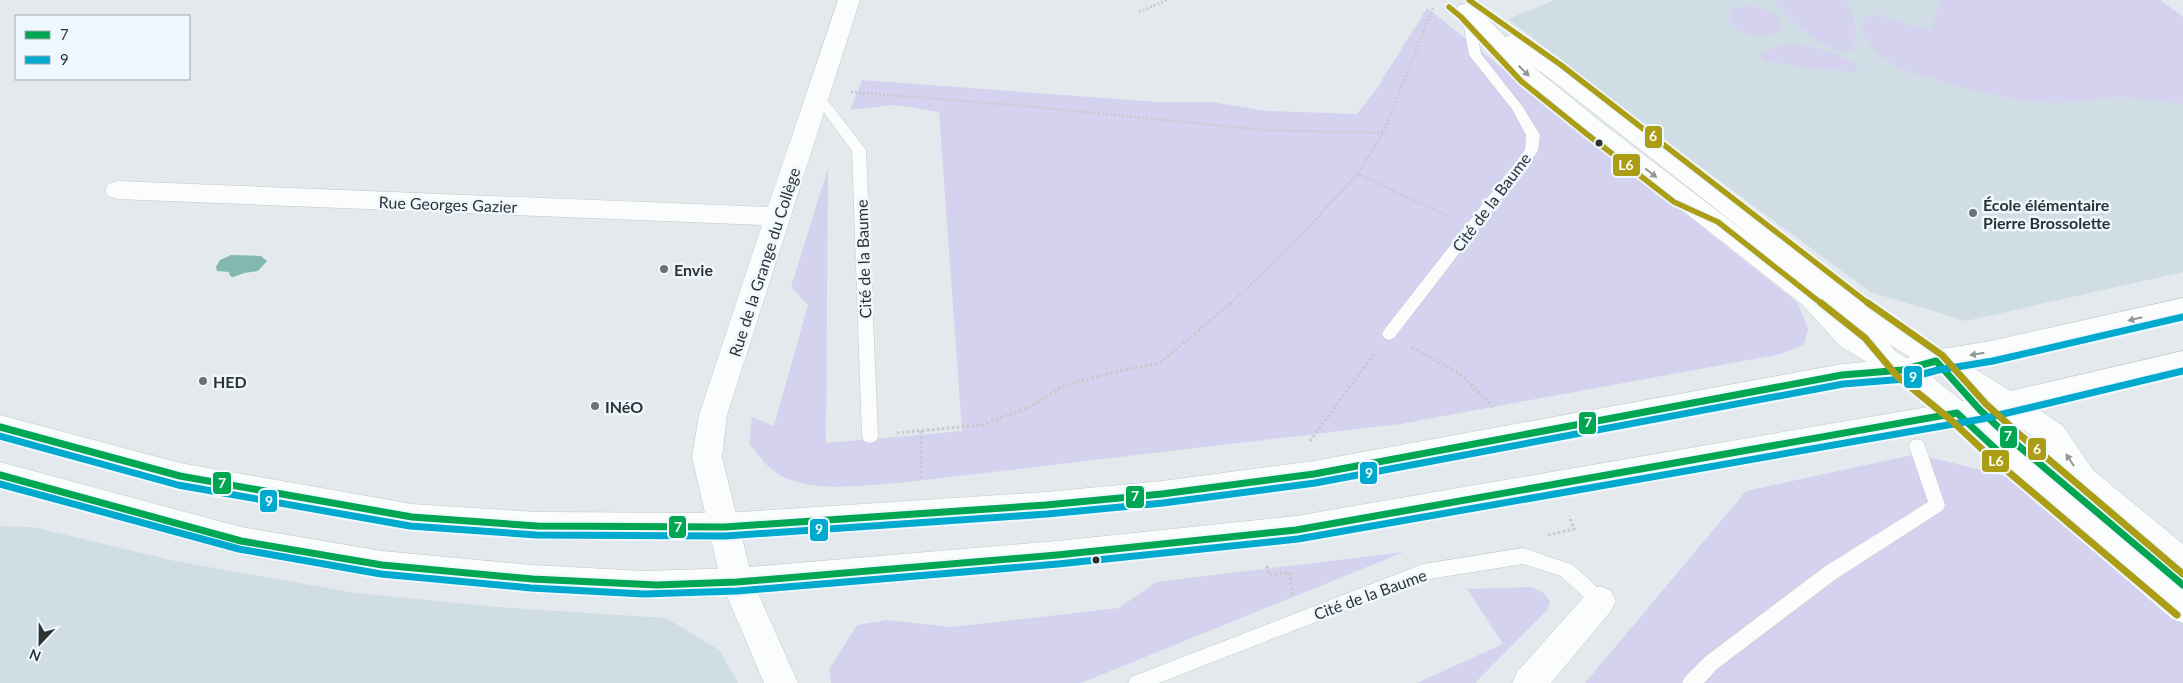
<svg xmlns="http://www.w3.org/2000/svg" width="2183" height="683" font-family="Lato,sans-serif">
	<rect width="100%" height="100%" fill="#e4e9ee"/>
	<!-- built -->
	<g fill="#d1dde5">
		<polygon points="1555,0 2160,0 2183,17 2183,272 1966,321 1870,292 1685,155 1508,19"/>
		<polygon points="0,526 33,527 175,561 355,593 497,607 666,618 719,650 738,683 0,683"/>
	</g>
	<!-- green -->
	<g fill="#d4d2ef">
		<path d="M1772,0H1845C1856,19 1857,27 1854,49C1834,63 1785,15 1772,0Z"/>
		<path d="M1940,0H2160L2183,17V104L2126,97L2100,98L2077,102L2049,103L2018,100L1956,86L1902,69C1885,60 1860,42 1862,21L1871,13L1930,31Z"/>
		<path d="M1747,5C1761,7 1778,11 1782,27L1779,32C1764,40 1718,33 1731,9Z"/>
		<path d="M1427,8L1798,303L1808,329L1804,344L1781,354L1400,424L899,483C860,485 817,493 781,476C768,469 758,455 749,443L752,417L774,426L808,305L791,287L828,168L826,443L962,431L939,112L895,105L850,110L862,80L1158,102H1211L1267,111L1357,114L1377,88Z"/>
		<path d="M1788,44C1812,44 1833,53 1855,63L1858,70L1855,72L1815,69L1767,61L1762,58L1761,54L1775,47Z"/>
		<polygon points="1917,454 2017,479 2183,618 2183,683 1585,683 1746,491"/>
		<polygon points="1404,552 1081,683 831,683 829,670 857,625 887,620 951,627 1119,608 1156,582"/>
		<polygon points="1532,587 1544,593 1550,602 1547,610 1475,683 1417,683 1503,644 1467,589"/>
	</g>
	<!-- water -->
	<polygon fill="#82b8b0" points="231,255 261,256 267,261 258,271 244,273 233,277 230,276 229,272 217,271 216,267 220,260"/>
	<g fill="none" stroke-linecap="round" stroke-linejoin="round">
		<!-- service casing -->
		<g stroke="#c2c6ca" stroke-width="1">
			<g id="service">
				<polygon points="1467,6 1473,10 1481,54 1523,107 1540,135 1538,151 1394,338 1389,340 1384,338 1382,334 1384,330 1525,150 1526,135 1512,109 1469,55 1461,10"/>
				<polygon points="818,92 822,93 866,150 878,436 876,441 870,443 864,441 862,436 852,151 812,96"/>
				<polygon points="1818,284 1823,286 1876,328 1896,352 1899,356 1896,360 1891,362 1886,360 1866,336 1813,294 1811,290 1813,286"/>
				<path d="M1948,368L1953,370L2038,452L2183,574V593L2177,591C2096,522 2015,456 1943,378L1940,374L1943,370Z"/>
				<polygon points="1917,439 1923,441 1925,446 1945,505 1943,510 1836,579 1717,669 1704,683 1682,683 1685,677 1705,657 1824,567 1928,502 1909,446 1911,441"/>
				<polygon points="1523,548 1573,565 1606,595 1609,601 1606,607 1600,609 1594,607 1561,576 1523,564 1423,580 1159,683 1128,683 1131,677 1423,564"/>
			</g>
		</g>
		<!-- minor casing -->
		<g stroke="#c2c6ca" stroke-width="1">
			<g id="minor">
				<polygon points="838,0 860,0 727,415 722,457 753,582 798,683 764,683 721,582 692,457 699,415 762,225 117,199 108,196 105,190 108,184 117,181 768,207"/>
				<polygon points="1600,586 1611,591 1616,601 1611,611 1551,683 1512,683 1517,672 1589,591"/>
			</g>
		</g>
		<!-- tertiary casing -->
		<g stroke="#c2c6ca" stroke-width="1">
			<path id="tertiary" d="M1467,3L1475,5L1505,37L1513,34L1521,36L1564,67L1896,320L2017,395L2063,426L2093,470L2183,544V577L2172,573L2071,488L2043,444L1997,411L1876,336L1828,297L1860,330L1913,362L1967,405L2001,436L2183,588V623L2172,619L1981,454L1947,421L1893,378L1840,346L1804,306L1585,134L1519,79L1459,15L1456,10L1459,5ZM1532,66L1548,77L1753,238L1601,122Z"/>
		</g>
		<!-- primary casing -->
		<g stroke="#c2c6ca" stroke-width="1">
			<g id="primary">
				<polygon points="2183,298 2183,318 1991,363 1936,372 1903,381 1842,386 1314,487 1162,507 1046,518 725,541 537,540 412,530 180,489 0,439 0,415 180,463 412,504 537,512 725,513 1046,492 1162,481 1314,461 1842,364 1903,359 1936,350 1991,341"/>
				<polygon points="2183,351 2183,373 1980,422 1296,544 1057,569 737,596 644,599 532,593 382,579 241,555 0,488 0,462 241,527 382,551 532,565 644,571 737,568 1057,541 1296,516 1980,398"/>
			</g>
		</g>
		<!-- path-far1 -->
		<g stroke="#c8c9ca" stroke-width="2.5" stroke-dasharray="2 2" stroke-linecap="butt">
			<polyline points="1433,8 1383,133 1358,174 1448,216"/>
			<polyline points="1139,12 1167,0"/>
			<polyline points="851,92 1026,106 1265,130 1383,133"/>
			<polyline points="1230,304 1285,252 1358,174"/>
		</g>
		<!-- path -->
		<g stroke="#c8c9ca" stroke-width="3" stroke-dasharray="2.5 2.5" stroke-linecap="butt">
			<polyline points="1412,347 1460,374 1493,407"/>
			<polyline points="921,431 921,480"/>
			<polyline points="897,433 981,425 1030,407 1063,386 1118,371 1160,363 1231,303"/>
			<polyline points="1310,441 1374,354"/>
			<polyline points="1548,535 1574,529 1569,516"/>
			<polyline points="1267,566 1269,575 1289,572 1293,594"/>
		</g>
		<!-- service -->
		<use href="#service" fill="#fbfcfc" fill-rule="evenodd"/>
		<!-- minor -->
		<use href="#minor" fill="#fbfcfc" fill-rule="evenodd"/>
		<!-- tertiary -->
		<use href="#tertiary" fill="#fbfcfc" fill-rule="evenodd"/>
		<!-- primary -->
		<use href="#primary" fill="#fbfcfc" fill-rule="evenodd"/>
		<!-- bus-1 casing -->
		<g stroke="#eef8fe" stroke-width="11">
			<g id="bus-1">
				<polyline points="0,427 180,476 412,517 537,526 725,527 1046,505 1162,494 1314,474 1842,375 1903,370 1936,361 1980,410 2014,442 2183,585"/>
				<polyline points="0,475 241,541 382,565 532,579 657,585 737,582 1057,555 1296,530 1957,413 2000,453"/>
			</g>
		</g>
		<!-- bus-2 casing -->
		<g stroke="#eef8fe" stroke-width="11">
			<g id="bus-2">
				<polyline points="0,436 178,485 410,526 537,535 725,536 1047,514 1163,503 1315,483 1843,384 1905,379 1938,370 1993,361 2183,317"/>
				<polyline points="0,484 239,549 381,574 531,588 644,594 737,591 1058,564 1298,539 1982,419 2183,371"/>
			</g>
		</g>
		<!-- bus-3-far1 casing -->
		<g stroke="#eef8fe" stroke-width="9">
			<polyline id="bus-3-far1" points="1449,7 1461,17 1521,81 1588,135 1674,202 1718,222 1822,304"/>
		</g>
		<!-- bus-3 casing -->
		<g stroke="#eef8fe" stroke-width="11">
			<polyline id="bus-3" points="1821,303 1865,338 1897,376 1951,420 1985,452 2177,615"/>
		</g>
		<!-- bus-4-far1 casing -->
		<g stroke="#eef8fe" stroke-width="9">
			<polyline id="bus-4-far1" points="1469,0 1561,65 1869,304"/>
		</g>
		<!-- bus-4 casing -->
		<g stroke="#eef8fe" stroke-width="11">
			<polyline id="bus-4" points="1868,303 1942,355 1986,404 2020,435 2183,574"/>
		</g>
		<!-- bus-1 -->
		<use href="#bus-1" stroke="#00a651" stroke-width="7"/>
		<!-- bus-2 -->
		<use href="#bus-2" stroke="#00a9ce" stroke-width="7"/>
		<!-- bus-3-far1 -->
		<use href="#bus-3-far1" stroke="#ab9d15" stroke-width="5.5"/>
		<!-- bus-3 -->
		<use href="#bus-3" stroke="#ab9d15" stroke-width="7"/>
		<!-- bus-4-far1 -->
		<use href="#bus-4-far1" stroke="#ab9d15" stroke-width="5.5"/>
		<!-- bus-4 -->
		<use href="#bus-4" stroke="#ab9d15" stroke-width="7"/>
	</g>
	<!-- one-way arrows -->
	<defs><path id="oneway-solid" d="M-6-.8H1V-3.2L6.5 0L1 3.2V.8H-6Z" transform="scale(1.25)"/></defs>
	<g fill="#949798">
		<use href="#oneway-solid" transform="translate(1524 71) rotate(45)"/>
		<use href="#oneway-solid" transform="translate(1651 173) rotate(38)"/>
		<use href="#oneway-solid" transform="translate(2135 319) rotate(167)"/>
		<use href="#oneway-solid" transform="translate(1977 354) rotate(171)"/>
		<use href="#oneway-solid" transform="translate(2070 460) rotate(-123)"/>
	</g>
	<!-- markers -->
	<g fill="#2e3234" stroke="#eef8fe" stroke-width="2">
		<circle cx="1599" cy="143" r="4.5"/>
		<circle cx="1096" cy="560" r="4.5"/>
	</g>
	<g fill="#6e7275" stroke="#eef8fe" stroke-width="2">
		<circle cx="1973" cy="213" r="5"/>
		<circle cx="664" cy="269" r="5"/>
		<circle cx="203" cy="381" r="5"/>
		<circle cx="595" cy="406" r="5"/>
	</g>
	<g text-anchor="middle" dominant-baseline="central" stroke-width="5" stroke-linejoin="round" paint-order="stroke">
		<!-- street labels -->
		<g font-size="16" fill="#2e3234" stroke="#eef8fe">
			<text transform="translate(1491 202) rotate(-53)">Cité de la Baume</text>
			<text transform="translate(448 204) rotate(2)">Rue Georges Gazier</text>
			<text transform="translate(863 259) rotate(-92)">Cité de la Baume</text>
			<text transform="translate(764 262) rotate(-72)">Rue de la Grange du Collège</text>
			<text transform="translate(1370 594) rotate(-20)">Cité de la Baume</text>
		</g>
		<!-- poi labels -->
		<g font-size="16" font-weight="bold" fill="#2e3234" stroke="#eef8fe" text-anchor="start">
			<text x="1983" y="204">École élémentaire<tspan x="1983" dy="18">Pierre Brossolette</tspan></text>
			<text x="674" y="269">Envie</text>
			<text x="213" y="381">HED</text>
			<text x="605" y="406">INéO</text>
		</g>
	</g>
	<g stroke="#eef8fe" stroke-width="2">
		<rect x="1644" y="125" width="19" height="24" rx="5" fill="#ab9d15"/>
		<rect x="1612" y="153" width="29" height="24" rx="5" fill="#ab9d15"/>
		<rect x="1903" y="365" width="20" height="24" rx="5" fill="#00a9ce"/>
		<rect x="1578" y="411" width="19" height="24" rx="5" fill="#00a651"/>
		<rect x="1999" y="425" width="19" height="24" rx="5" fill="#00a651"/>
		<rect x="2027" y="437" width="20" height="24" rx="5" fill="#ab9d15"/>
		<rect x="1981" y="449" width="29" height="24" rx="5" fill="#ab9d15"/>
		<rect x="1359" y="461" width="19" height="24" rx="5" fill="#00a9ce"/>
		<rect x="212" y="471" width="20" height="24" rx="5" fill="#00a651"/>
		<rect x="1125" y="485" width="20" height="24" rx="5" fill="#00a651"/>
		<rect x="259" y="489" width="19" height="24" rx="5" fill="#00a9ce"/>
		<rect x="668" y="515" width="19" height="24" rx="5" fill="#00a651"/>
		<rect x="809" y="518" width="20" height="24" rx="5" fill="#00a9ce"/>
	</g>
	<g font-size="14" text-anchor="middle" font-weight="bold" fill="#fff">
		<text x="1653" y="141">6</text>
		<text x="1626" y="170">L6</text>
		<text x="1913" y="382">9</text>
		<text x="1588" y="427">7</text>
		<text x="2008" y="441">7</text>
		<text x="2037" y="454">6</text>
		<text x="1996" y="466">L6</text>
		<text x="1369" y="478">9</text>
		<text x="222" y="488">7</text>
		<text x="1135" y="501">7</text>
		<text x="269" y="506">9</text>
		<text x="678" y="532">7</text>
		<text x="819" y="534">9</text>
	</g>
	<!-- legend -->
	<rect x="15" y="15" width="175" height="65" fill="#eef8fe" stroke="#a1a9ad"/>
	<rect x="25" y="31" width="25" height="8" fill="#00a651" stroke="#a1a9ad"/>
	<text x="60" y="40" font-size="15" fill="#2e3234">7</text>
	<rect x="25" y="56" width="25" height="8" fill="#00a9ce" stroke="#a1a9ad"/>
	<text x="60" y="65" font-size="15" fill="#2e3234">9</text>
	<!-- north arrow -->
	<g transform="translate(40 643) rotate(202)" stroke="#eef8fe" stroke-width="4" paint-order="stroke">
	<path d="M0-4L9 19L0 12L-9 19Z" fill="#2e3234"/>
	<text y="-8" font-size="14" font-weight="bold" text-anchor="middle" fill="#2e3234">N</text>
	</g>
</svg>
